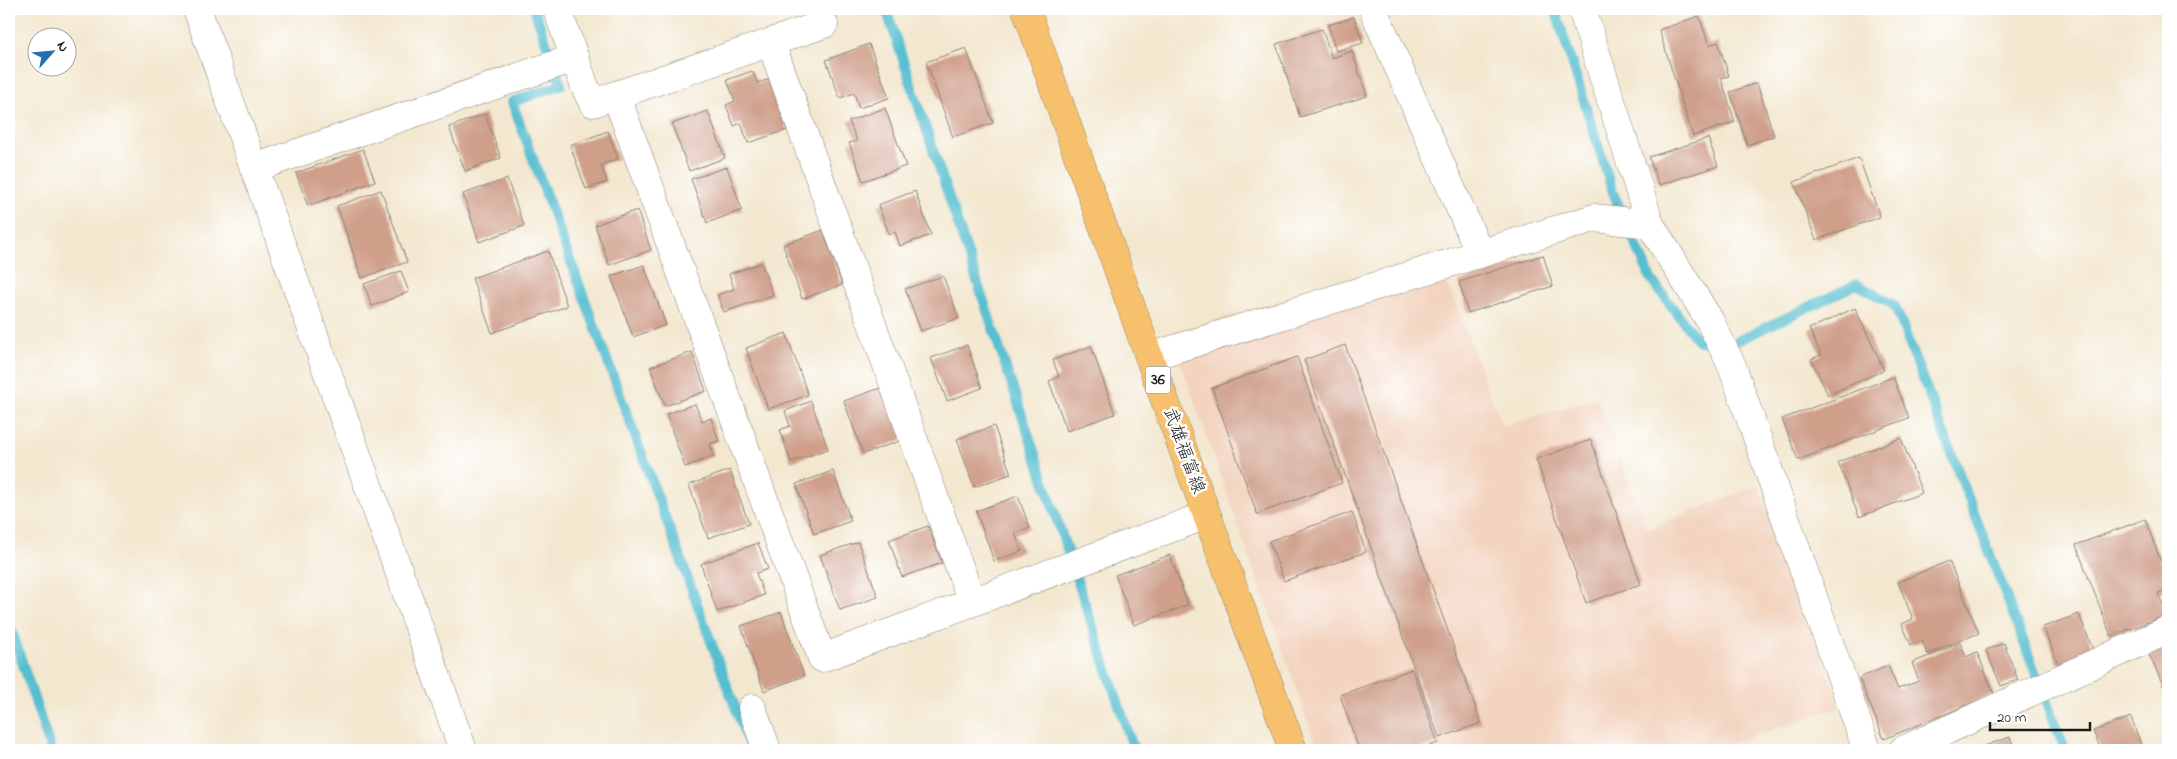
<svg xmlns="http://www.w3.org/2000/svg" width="2177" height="759" font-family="'Indie Flower','Klee One',sans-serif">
	<rect width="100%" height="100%" fill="#fff"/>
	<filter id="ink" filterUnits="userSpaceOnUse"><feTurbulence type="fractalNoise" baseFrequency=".02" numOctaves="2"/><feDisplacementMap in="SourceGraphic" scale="10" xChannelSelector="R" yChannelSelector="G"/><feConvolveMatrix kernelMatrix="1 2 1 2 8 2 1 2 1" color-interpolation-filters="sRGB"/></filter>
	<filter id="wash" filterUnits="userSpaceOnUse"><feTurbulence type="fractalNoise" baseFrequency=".0096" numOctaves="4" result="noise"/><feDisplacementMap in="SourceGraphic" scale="20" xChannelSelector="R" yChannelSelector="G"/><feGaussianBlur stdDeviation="1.12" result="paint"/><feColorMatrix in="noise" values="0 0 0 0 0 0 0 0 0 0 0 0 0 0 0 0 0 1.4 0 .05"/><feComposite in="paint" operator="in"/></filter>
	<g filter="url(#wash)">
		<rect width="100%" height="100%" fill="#f3e7cf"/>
		<!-- built -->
		<polygon fill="#f3d4bf" points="1437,255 1502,426 1597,398 1647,529 1758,485 1840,707 1712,750 1318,750 1170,333"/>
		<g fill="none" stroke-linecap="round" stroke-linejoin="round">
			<!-- stream -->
			<g stroke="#54bed0" stroke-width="10">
				<polyline points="534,9 561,85 512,102 751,750"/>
				<polyline points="886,9 1134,750"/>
				<polyline points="1555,9 1612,190 1651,279 1698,341 1733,343 1857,284 1895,306 2065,750"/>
				<polyline points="9,622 51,750"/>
			</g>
		</g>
		<g id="blocks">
			<!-- building -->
			<g fill="#cf9f8a">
				<polygon points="1699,16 1709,45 1718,42 1729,76 1721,78 1735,122 1693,136 1659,30"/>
				<polygon points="1354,17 1363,43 1336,51 1328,25"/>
				<polygon points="1322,29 1332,58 1352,51 1367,96 1300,117 1276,44"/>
				<polygon points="869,44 889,98 859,108 854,93 840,98 826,60"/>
				<polygon points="966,48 993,123 953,137 926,62"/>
				<polygon points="752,71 758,83 769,79 787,130 748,143 741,123 734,126 726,105 735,101 727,80"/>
				<polygon points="1757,83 1774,136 1747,145 1730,92"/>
				<polygon points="885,108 906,166 863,181 849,143 857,141 849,121"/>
				<polygon points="708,111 725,158 689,171 672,124"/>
				<polygon points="485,114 501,158 465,171 449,127"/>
				<polygon points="608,131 618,159 601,165 607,182 586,189 570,145"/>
				<polygon points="1708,138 1718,166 1659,185 1649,157"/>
				<polygon points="363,149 375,181 308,206 296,173"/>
				<polygon points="1859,158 1880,217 1816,240 1794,182"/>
				<polygon points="727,167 742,210 707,223 691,179"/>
				<polygon points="507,179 524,226 479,242 463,194"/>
				<polygon points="381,190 407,262 362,278 337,206"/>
				<polygon points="915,191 931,235 900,246 895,232 889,234 878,205"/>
				<polygon points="637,210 651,250 609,265 595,225"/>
				<polygon points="823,230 842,285 802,299 783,245"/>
				<polygon points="548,251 567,306 492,333 472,278"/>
				<polygon points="1543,255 1553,286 1468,313 1459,282"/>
				<polygon points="761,263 773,295 724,312 717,295 734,289 729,274"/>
				<polygon points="644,265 666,325 633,337 611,276"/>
				<polygon points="401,271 409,292 372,306 364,284"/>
				<polygon points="943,276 959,318 921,331 905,289"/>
				<polygon points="1855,308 1884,370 1828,395 1811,359 1821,355 1809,329"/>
				<polygon points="786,333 808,395 768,409 746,348"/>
				<polygon points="967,345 982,388 947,401 931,358"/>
				<polygon points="1345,345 1481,723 1439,738 1304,360"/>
				<polygon points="1091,346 1115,414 1067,431 1049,381 1059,377 1053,360"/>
				<polygon points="692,352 706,391 665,406 650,367"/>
				<polygon points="1297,357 1342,483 1257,514 1212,388"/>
				<polygon points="1893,377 1909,418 1798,460 1782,419"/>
				<polygon points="886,386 905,439 863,454 844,401"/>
				<polygon points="811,401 828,449 791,462 780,430 790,426 785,411"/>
				<polygon points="695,404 702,421 711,418 719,441 710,444 714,456 685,467 666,414"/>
				<polygon points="994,426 1011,474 974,487 957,439"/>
				<polygon points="1901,438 1922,493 1859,517 1838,462"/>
				<polygon points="1591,440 1641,584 1586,603 1536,459"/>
				<polygon points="730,470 749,524 708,538 689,485"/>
				<polygon points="833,471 851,521 814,534 796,484"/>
				<polygon points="1018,496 1030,528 1015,534 1022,551 994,561 976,511"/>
				<polygon points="1352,512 1366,552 1284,581 1269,541"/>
				<polygon points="2145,519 2168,580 2168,590 2158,593 2167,615 2111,636 2076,545"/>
				<polygon points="928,526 942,563 902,577 889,540"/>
				<polygon points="858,542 878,597 840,610 820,555"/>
				<polygon points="758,543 768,569 756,573 764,595 717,612 701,564"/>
				<polygon points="1170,555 1188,605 1134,625 1115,575"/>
				<polygon points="1949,561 1979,633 1927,654 1922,641 1911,645 1902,624 1913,619 1898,582"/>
				<polygon points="781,612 804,676 764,691 741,626"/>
				<polygon points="2079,614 2093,650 2058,664 2043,627"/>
				<polygon points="2168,642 2168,696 2148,652"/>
				<polygon points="1960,643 1966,657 1977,652 1994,694 1884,739 1859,678 1888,666 1898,689 1919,681 1912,663"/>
				<polygon points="2004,643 2018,680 2001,686 1986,650"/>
				<polygon points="1412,669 1438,743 1416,750 1359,750 1340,695"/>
				<polygon points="2131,717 2143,750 2101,750 2093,731"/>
				<polygon points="2010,737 2015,750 1973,750"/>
			</g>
		</g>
	</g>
	<g filter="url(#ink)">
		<use href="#blocks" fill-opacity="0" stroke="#888276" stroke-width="1"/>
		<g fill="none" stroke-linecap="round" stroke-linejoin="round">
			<!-- minor casing -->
			<g stroke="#888276" stroke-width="29">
				<g id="minor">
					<polyline points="197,9 463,750"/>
					<polyline points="557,9 585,87 593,103 824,24"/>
					<polyline points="1373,9 1480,254"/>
					<polyline points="1582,9 1650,224 1710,321 1732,366 1867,750"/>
					<polyline points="771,43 972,602"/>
					<polyline points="616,95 822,658 1207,515"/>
					<polyline points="254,168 574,58"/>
					<polyline points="1149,357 1594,218 1650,224"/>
					<polyline points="752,708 767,750"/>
					<polyline points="1903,750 2168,630"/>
				</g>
			</g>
			<!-- primary casing -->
			<g stroke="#888276" stroke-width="29">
				<polyline id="primary" points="1026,9 1149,357 1293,750"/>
			</g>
			<!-- minor -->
			<use href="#minor" stroke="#fff" stroke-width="28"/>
			<!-- primary -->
			<use href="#primary" stroke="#f7c06c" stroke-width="28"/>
		</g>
	</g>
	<g text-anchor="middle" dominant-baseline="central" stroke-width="5" stroke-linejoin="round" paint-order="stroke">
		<!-- shield labels -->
		<rect fill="#fff" stroke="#606060" stroke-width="1" x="1145.5" y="366.5" width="25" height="27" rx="4"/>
		<g font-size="16" font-weight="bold" fill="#1c1c1c">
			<text x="1158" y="380">36</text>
		</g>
		<!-- street labels -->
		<g font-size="18" fill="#1c1c1c" stroke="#fff">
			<text transform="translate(1183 451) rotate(70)">武雄福富線</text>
		</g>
	</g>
	<!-- margin -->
	<rect width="2177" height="759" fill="none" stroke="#fff" stroke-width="30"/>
	<!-- north arrow -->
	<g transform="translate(52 52) rotate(63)"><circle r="24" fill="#ffffff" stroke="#a4a4a4"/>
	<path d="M0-4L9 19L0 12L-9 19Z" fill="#1f6fb2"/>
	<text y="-8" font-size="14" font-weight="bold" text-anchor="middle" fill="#1c1c1c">N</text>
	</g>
	<!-- scale -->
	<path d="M1990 722v8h100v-8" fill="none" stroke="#1c1c1c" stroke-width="2.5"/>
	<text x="1997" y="722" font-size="15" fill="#1c1c1c" stroke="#ffffff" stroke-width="4" paint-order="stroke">20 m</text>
</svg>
